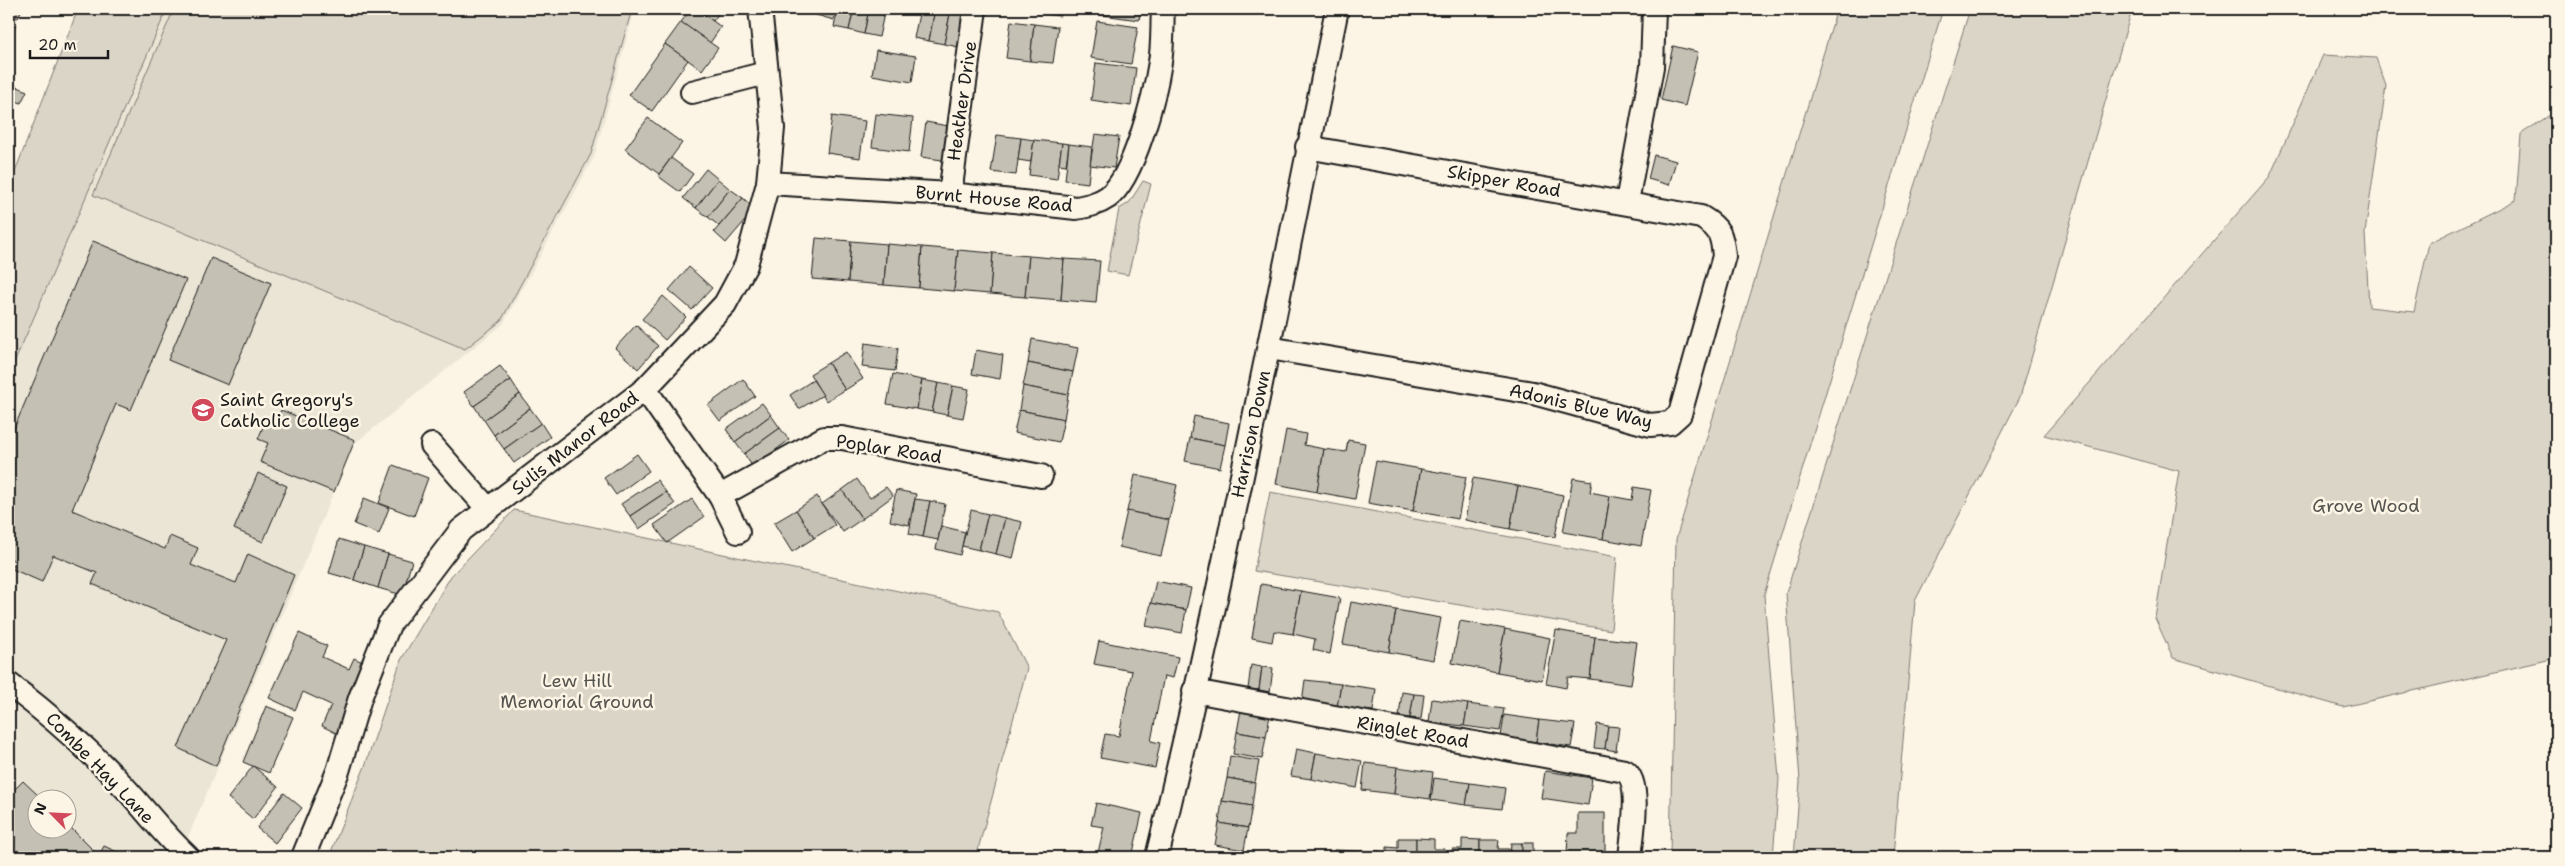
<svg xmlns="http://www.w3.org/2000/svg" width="2565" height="866" font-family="'Shantell Sans',sans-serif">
	<rect width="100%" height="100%" fill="#fcf5e5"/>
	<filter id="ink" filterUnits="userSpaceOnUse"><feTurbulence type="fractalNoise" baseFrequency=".02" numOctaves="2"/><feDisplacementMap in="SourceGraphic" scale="10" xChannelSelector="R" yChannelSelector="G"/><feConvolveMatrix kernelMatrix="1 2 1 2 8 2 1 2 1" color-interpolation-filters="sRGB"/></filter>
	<g filter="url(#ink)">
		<!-- built -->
		<path fill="#ebe5d6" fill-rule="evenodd" d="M167,9H635L594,157L503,324L354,444L189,835L182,857H9V375ZM38,798H68V828H38Z"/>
		<!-- green -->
		<g fill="#dbd5c8" stroke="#7c7872">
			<polygon points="78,9 167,9 9,375 9,187"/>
			<polygon points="174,9 632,9 591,154 501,321 465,349 93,195"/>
			<polygon points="1837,9 1943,9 1764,595 1779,779 1773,857 1670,857 1676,539"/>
			<polygon points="1970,9 2132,9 2020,397 1915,601 1893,857 1794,857 1800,781 1786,593"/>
			<polygon points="2323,55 2376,58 2386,86 2365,233 2369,307 2414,312 2429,243 2516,200 2521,134 2556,111 2556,658 2343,707 2173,658 2155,618 2179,471 2044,435 2270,176"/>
			<polygon points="1143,181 1151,184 1128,275 1107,271 1119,209 1129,203"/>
			<polygon points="1270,492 1617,557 1611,630 1254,571"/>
			<polygon points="514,510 998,612 1027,668 976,857 329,857 365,766 401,660 451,576"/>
		</g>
		<!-- building -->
		<g fill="#c4c0b3" stroke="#1c1c1c">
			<polygon points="9,9 22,9 18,18 9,15"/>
			<polygon points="691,9 697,9 721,27 710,43 681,22"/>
			<polygon points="697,9 722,9 713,21"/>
			<polygon points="818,9 837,9 834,20 816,15"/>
			<polygon points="838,9 854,9 849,30 834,27"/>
			<polygon points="854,9 869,9 864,34 849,30"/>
			<polygon points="869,9 885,9 879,37 864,34"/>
			<polygon points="920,9 935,9 929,41 914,38"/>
			<polygon points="935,9 951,9 944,44 929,41"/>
			<polygon points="951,9 966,11 959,47 944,44"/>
			<polygon points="1036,9 1061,9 1060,16 1036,13"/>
			<polygon points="1096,9 1141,9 1139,20 1095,14"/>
			<polygon points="9,20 16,23 9,43"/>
			<polygon points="1011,21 1034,24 1030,61 1006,58"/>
			<polygon points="1097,21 1138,27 1131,64 1091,58"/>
			<polygon points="681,22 718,48 702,70 665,44"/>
			<polygon points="1034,24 1058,27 1053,63 1030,61"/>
			<polygon points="665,44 688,60 652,111 629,95"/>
			<polygon points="1673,46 1698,52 1685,106 1661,100"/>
			<polygon points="876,50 916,56 912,82 872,75"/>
			<polygon points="1096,63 1136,68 1131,106 1091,100"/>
			<polygon points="9,83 27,91 21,103 9,98"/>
			<polygon points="876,114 913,118 909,152 872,147"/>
			<polygon points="832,116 865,121 860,158 827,153"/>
			<polygon points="648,118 682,143 659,174 625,149"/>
			<polygon points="926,122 954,127 949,161 921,157"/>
			<polygon points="1095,134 1119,137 1114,168 1090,165"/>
			<polygon points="997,135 1021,138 1016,175 991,172"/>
			<polygon points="1021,138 1034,140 1031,162 1018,160"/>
			<polygon points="1034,140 1062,143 1057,179 1029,175"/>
			<polygon points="1062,143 1069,144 1066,165 1059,164"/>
			<polygon points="1069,144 1092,147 1088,183 1065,180"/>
			<polygon points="1654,155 1676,161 1669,185 1648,179"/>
			<polygon points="671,158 693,174 680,192 658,176"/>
			<polygon points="706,169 718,179 696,208 683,198"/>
			<polygon points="718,179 730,189 708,217 696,208"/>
			<polygon points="730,189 743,198 719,226 708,217"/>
			<polygon points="743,198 755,209 726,243 714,232"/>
			<polygon points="816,238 851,241 848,282 812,279"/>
			<polygon points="93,241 186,280 131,410 116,404 72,510 165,549 170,536 198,548 191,565 236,583 248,554 294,575 216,766 178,748 226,640 92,584 97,573 53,555 42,582 12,569 15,561 9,558 9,430 13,431"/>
			<polygon points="851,241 887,244 884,285 848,282"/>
			<polygon points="887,244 922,247 919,288 884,285"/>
			<polygon points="922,247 958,250 954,291 919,288"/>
			<polygon points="958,250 993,253 990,294 954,291"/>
			<polygon points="993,253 1029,256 1025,297 990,294"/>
			<polygon points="1029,256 1064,259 1061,300 1025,297"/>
			<polygon points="211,258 271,283 228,385 168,360"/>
			<polygon points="1064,259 1100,261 1096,303 1061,300"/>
			<polygon points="689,267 712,288 692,310 669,290"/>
			<polygon points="663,296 686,317 665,340 642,319"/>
			<polygon points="636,325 658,346 638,369 615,348"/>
			<polygon points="1032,339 1078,348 1073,372 1028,363"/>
			<polygon points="865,343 898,348 895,371 862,367"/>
			<polygon points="976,350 1003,355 1000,379 972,374"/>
			<polygon points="846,352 863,379 845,390 828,363"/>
			<polygon points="828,363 845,390 826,401 810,374"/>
			<polygon points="1028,363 1073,372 1068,395 1023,386"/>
			<polygon points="500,366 511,380 474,406 464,392"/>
			<polygon points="893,374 922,380 916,409 887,404"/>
			<polygon points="743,379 755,396 720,421 708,405"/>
			<polygon points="511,380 520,394 484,420 474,406"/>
			<polygon points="813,380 823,395 799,409 790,395"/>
			<polygon points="922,380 938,383 932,412 916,409"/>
			<polygon points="938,383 953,386 947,415 932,412"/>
			<polygon points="953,386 969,389 963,418 947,415"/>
			<polygon points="1023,386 1068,395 1064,419 1019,410"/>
			<polygon points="520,394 530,408 494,435 484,420"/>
			<polygon points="762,403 771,415 735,442 726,429"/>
			<polygon points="530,408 541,423 504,449 494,435"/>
			<polygon points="281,410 355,440 334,492 260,462 268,443 258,439 266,420 276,421"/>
			<polygon points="1019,410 1064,419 1059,442 1014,433"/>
			<polygon points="771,415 780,428 744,454 735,442"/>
			<polygon points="1194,416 1229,423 1225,445 1190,438"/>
			<polygon points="541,423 550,437 514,463 504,449"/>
			<polygon points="780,428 789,440 753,467 744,454"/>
			<polygon points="1286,430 1306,434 1304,445 1324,449 1317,492 1276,484"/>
			<polygon points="1190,438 1225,445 1220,468 1185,461"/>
			<polygon points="1348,440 1365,443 1355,499 1317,492 1324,449 1346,452"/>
			<polygon points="637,454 649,471 616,495 604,478"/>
			<polygon points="1376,461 1421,469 1413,511 1368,503"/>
			<polygon points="393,465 428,478 414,516 379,503"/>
			<polygon points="1421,469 1466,477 1458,519 1413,511"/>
			<polygon points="258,473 287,486 263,542 234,529"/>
			<polygon points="1135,475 1177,485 1169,520 1127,511"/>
			<polygon points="1473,478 1518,486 1510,529 1465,520"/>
			<polygon points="1573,478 1592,481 1590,492 1610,496 1603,539 1563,532"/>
			<polygon points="857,479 870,498 886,487 893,496 862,519 842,490"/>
			<polygon points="657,480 666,492 630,516 621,504"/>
			<polygon points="1518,486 1563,495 1555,537 1510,529"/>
			<polygon points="1634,487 1651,490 1641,546 1603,539 1610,496 1632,500"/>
			<polygon points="842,490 862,519 843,532 822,504"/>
			<polygon points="896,490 916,494 909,525 890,521"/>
			<polygon points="666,492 675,504 639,529 630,516"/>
			<polygon points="817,496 835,525 814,538 796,510"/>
			<polygon points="364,498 389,508 379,534 354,524"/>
			<polygon points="692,499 704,517 667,543 654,525"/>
			<polygon points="915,499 930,501 923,537 909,534"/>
			<polygon points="930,501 945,504 938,540 923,537"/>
			<polygon points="796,510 814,538 792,552 774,523"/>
			<polygon points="971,510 988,514 979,550 962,546"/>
			<polygon points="1127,511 1169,520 1161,556 1119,547"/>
			<polygon points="988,514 1005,518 996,554 979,550"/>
			<polygon points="1005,518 1022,522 1013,558 996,554"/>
			<polygon points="941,526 965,532 960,555 936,549"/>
			<polygon points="339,539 364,547 354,580 329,573"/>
			<polygon points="364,547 388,554 378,588 354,580"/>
			<polygon points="388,554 412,561 402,595 378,588"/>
			<polygon points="1156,581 1191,588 1186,610 1151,603"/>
			<polygon points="1261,584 1301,591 1293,634 1274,631 1272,642 1252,638"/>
			<polygon points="1301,591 1340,598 1330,654 1313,650 1315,639 1293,634"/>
			<polygon points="1351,602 1396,610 1389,652 1343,644"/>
			<polygon points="1151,603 1186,610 1182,633 1146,626"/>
			<polygon points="1396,610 1441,618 1433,660 1389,652"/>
			<polygon points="1460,621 1505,629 1497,672 1452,663"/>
			<polygon points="1505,629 1550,638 1542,680 1497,672"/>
			<polygon points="1556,630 1595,637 1590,679 1568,677 1566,688 1546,684"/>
			<polygon points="299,633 327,646 322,657 349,669 354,658 373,667 342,736 322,726 331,705 303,692 295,710 269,698"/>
			<polygon points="1595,637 1637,642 1631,685 1590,679"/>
			<polygon points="1099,641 1178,657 1173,678 1164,676 1151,741 1160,743 1155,768 1100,758 1105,734 1119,736 1132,671 1094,664"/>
			<polygon points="1251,665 1262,667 1259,690 1248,689"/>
			<polygon points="1262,667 1273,668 1270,692 1259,690"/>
			<polygon points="1305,680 1341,684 1337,707 1302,702"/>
			<polygon points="1341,684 1376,689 1373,711 1337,707"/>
			<polygon points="1402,692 1414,694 1410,718 1399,716"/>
			<polygon points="1414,694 1424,695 1421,719 1410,718"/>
			<polygon points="1432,699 1468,704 1464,726 1429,722"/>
			<polygon points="1468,704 1504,709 1500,731 1464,726"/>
			<polygon points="266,706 293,717 269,773 243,762"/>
			<polygon points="1241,710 1270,715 1266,737 1237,732"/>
			<polygon points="1504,715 1539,720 1536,742 1501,737"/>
			<polygon points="1539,720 1575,724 1571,747 1536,742"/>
			<polygon points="1597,724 1608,726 1605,749 1594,748"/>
			<polygon points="1608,726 1619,727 1616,751 1605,749"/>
			<polygon points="1237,732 1266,737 1262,759 1233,754"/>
			<polygon points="1296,749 1316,753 1311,779 1291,776"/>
			<polygon points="1316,753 1362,761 1357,788 1311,779"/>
			<polygon points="1230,756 1259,761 1255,783 1227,778"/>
			<polygon points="1365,763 1397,767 1394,794 1362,790"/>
			<polygon points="253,766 278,787 253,819 228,798"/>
			<polygon points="1397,767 1433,772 1430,799 1394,794"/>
			<polygon points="1545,771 1592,778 1588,805 1541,798"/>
			<polygon points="1227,778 1255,783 1252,806 1222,801"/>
			<polygon points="1434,778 1470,783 1466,805 1431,800"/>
			<polygon points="23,781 41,798 38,798 38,828 68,828 68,825 99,856 104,846 128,857 9,857 9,795"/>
			<polygon points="1470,783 1505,788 1502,809 1466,805"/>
			<polygon points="284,793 302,808 275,843 257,828"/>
			<polygon points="1222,801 1252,806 1248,828 1219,823"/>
			<polygon points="1096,803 1142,813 1132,857 1097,857 1104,827 1091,825"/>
			<polygon points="1578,813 1605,813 1605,857 1567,856 1568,833 1578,833"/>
			<polygon points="1219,823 1248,828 1244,850 1215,845"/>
			<polygon points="1398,838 1416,838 1416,857 1387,857 1387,847 1398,848"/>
			<polygon points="1416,838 1434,839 1434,849 1444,849 1444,857 1416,857"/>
			<polygon points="1462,839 1480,840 1480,857 1452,857 1452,849 1462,849"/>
			<polygon points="1480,840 1499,840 1498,849 1509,849 1509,857 1480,857"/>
			<polygon points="1511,843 1522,843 1522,857 1510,857"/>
			<rect x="1522" y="843" width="11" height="14"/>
			<polygon points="1334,850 1358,851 1357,857 1334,857"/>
			<polygon points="1210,851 1245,857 1209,857"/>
			<polygon points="1358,851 1380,851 1380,857 1357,857"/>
		</g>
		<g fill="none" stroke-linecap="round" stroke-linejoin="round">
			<!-- street casing -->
			<g stroke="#1c1c1c" stroke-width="26">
				<g id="street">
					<polyline points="692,92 766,73"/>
					<path d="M768,183L950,194L1076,208C1088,206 1098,204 1108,197C1134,178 1155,95 1160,62C1163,45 1162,26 1163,9"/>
					<polyline points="950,194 975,9"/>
					<polyline points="1627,202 1652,67 1654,9"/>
					<path d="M1269,348L1533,393L1650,425L1670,423L1680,414L1724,256C1722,235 1720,228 1701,217L1307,147"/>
					<polyline points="645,389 720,496 824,438 842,438 1041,476"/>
					<polyline points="432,445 488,509"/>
					<polyline points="720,496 738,532"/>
					<path d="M9,684C51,716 90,750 126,789C147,812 165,836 188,857"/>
					<path d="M1194,691L1625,771C1642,783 1632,837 1630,857"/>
					<polyline points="303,857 338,771 360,698 389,625 461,530 645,389 725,304 746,265 768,183 773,128 760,9"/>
					<path d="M1157,857C1225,576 1279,292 1337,9"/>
				</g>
			</g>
			<!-- street -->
			<use href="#street" stroke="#fcf5e5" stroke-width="22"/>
		</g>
	</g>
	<!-- icons -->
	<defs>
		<g id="school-disc" transform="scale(1.25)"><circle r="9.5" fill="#d1495b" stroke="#fcf5e5"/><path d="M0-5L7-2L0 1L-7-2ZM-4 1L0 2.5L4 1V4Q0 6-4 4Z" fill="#fff"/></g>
	</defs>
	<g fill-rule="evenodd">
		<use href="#school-disc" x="203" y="410"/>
	</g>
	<g text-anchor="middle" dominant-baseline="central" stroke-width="5" stroke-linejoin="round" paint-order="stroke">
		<!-- street labels -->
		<g font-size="18" fill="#1c1c1c" stroke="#fcf5e5">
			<text transform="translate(962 101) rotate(-82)">Heather Drive</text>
			<text transform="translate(1504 181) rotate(10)">Skipper Road</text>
			<text transform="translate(994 199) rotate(5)">Burnt House Road</text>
			<text transform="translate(1581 406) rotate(13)">Adonis Blue Way</text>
			<text transform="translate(1251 434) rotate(-78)">Harrison Down</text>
			<text transform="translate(575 443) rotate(-38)">Sulis Manor Road</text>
			<text transform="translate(889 449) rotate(9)">Poplar Road</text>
			<text transform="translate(1413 732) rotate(10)">Ringlet Road</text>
			<text transform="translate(100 768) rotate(46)">Combe Hay Lane</text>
		</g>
		<!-- poi labels -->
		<g font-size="18" fill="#1c1c1c" stroke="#fcf5e5" text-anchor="start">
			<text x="220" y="400">Saint Gregory's<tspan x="220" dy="21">Catholic College</tspan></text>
		</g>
		<!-- park labels -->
		<g font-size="18" fill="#555450" stroke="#fcf5e5">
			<text x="2366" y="506">Grove Wood</text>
			<text x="577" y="681">Lew Hill<tspan x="577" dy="21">Memorial Ground</tspan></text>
		</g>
	</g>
	<!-- margin -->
	<rect width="2565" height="866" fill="none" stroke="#fcf5e5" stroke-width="30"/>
	<rect x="15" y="15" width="2535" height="836" fill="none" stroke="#1c1c1c" stroke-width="2" filter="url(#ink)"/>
	<!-- north arrow -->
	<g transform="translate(52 814) rotate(294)"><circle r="24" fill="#fcf5e5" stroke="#a29e95"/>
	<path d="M0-4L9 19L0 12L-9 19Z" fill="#d1495b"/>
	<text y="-8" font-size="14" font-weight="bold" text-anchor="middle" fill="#1c1c1c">N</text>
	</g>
	<!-- scale -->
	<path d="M30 50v8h78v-8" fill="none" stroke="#1c1c1c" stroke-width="2.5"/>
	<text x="38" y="50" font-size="15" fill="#1c1c1c" stroke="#fcf5e5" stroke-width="4" paint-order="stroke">20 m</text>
</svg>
